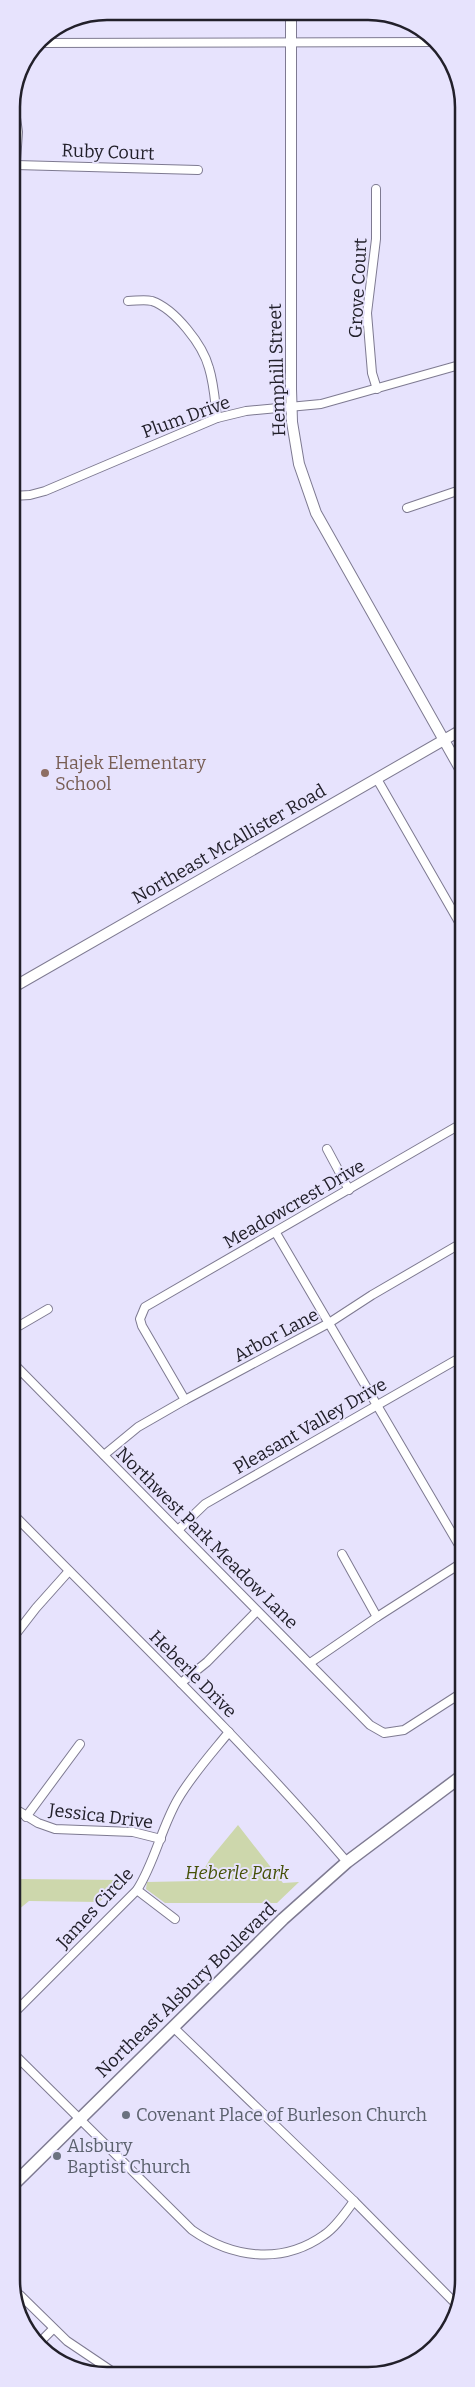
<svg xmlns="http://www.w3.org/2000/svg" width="475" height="2387" font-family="Bitter,serif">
	<rect width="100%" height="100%" fill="#e7e3fd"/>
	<!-- green -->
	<g fill="#cdd7ac">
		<polygon points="238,1825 283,1883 299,1882 277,1903 165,1903 146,1889 147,1882 197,1881 210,1859"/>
		<polygon points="12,1876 17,1879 124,1880 99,1902 29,1901 12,1915"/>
	</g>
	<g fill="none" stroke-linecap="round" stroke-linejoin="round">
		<!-- minor casing -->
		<g stroke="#7e7a91" stroke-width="10">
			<g id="minor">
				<polyline points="38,43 436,42"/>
				<polyline points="16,165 198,170"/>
				<polyline points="376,189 376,239 367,313 372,373 377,389"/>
				<polyline points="11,235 18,132 13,97"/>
				<path d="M128,301C136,301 144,299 152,301C175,309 203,345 209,368C214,384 215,402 217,418"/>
				<polyline points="12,496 30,495 45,491 217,418 246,411 321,404 463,364"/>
				<polyline points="407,508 463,489"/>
				<polyline points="377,779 463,929"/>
				<polyline points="327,1149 349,1190"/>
				<polyline points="276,1233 463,1552"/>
				<polyline points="12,1330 48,1309"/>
				<polyline points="12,1362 370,1725 384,1733 404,1730 463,1692"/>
				<polyline points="185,1400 142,1326 140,1319 145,1307 463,1123"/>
				<polyline points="104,1455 138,1427 185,1400 329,1323 372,1295 463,1242"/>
				<path d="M12,1513C125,1628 242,1739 347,1862"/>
				<polyline points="178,1530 205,1504 463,1356"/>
				<polyline points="342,1554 377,1617"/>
				<polyline points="12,1639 36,1608 69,1571"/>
				<polyline points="310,1663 377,1617 463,1562"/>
				<polyline points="181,1683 207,1662 257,1611"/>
				<polyline points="12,1807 38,1823 55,1829 133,1832 161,1839"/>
				<polyline points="26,1817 80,1744"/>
				<polyline points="137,1890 175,1919"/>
				<path d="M12,2015L137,1890C155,1862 161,1828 178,1799C192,1775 211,1754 229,1732"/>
				<polyline points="173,2027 354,2201 456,2304"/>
				<path d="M12,2052L192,2230C232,2258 282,2265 324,2235C336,2227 345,2213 354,2201"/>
				<polyline points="20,2295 67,2341 116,2374"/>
				<polyline points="37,2345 53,2329"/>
			</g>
		</g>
		<!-- tertiary casing -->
		<g stroke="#7e7a91" stroke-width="12">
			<g id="tertiary">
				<polyline points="291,13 291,389 292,422 299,464 316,513 463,774"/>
				<polyline points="12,988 463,729"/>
			</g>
		</g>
		<!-- secondary casing -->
		<g stroke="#7e7a91" stroke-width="14">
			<polyline id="secondary" points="12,2186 283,1919 347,1862 463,1775"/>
		</g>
		<!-- minor -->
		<use href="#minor" stroke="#fff" stroke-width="8"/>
		<!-- tertiary -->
		<use href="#tertiary" stroke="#fff" stroke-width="10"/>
		<!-- secondary -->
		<use href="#secondary" stroke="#fff" stroke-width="11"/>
	</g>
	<!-- markers -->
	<circle fill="#8d6e63" stroke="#e7e3fd" stroke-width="2" cx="45" cy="773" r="5"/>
	<g fill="#6b7280" stroke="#e7e3fd" stroke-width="2">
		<circle cx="126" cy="2115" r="5"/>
		<circle cx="57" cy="2156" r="5"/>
	</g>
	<g text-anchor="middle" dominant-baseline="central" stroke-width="4" stroke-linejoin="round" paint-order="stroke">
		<!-- street labels -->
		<g font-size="18" fill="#22202a" stroke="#e7e3fd">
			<text transform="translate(108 152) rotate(2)">Ruby Court</text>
			<text transform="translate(358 288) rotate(-87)">Grove Court</text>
			<text transform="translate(277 370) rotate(-92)">Hemphill Street</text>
			<text transform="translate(186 417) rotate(-20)">Plum Drive</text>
			<text transform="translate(229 844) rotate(-30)">Northeast McAllister Road</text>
			<text transform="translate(294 1204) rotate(-30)">Meadowcrest Drive</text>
			<text transform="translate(276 1335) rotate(-28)">Arbor Lane</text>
			<text transform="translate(310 1426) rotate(-30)">Pleasant Valley Drive</text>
			<text transform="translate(207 1538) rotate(45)">Northwest Park Meadow Lane</text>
			<text transform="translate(193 1674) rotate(45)">Heberle Drive</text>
			<text transform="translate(101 1816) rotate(7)">Jessica Drive</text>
			<text transform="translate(95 1908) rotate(-47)">James Circle</text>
			<text transform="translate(186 1990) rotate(-44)">Northeast Alsbury Boulevard</text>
		</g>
		<!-- education labels -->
		<g font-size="18" fill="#785e54" stroke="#e7e3fd" text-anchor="start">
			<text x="55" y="763">Hajek Elementary<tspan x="55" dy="21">School</tspan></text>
		</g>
		<!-- park labels -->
		<g font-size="18" font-style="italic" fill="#465108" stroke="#e7e3fd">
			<text x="237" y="1873">Heberle Park</text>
		</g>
		<!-- worship labels -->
		<g font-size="18" fill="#5b616d" stroke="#e7e3fd" text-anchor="start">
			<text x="136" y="2115">Covenant Place of Burleson Church</text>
			<text x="67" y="2146">Alsbury<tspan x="67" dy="21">Baptist Church</tspan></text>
		</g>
	</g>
	<!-- crop -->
	<path d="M0 0H475V2387H0ZM107 20H368A87 87 0 0 1 455 107V2280A87 87 0 0 1 368 2367H107A87 87 0 0 1 20 2280V107A87 87 0 0 1 107 20Z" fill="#e7e3fd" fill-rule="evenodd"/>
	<path fill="none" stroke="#22202a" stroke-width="2.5" d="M107 20H368A87 87 0 0 1 455 107V2280A87 87 0 0 1 368 2367H107A87 87 0 0 1 20 2280V107A87 87 0 0 1 107 20Z"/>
</svg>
